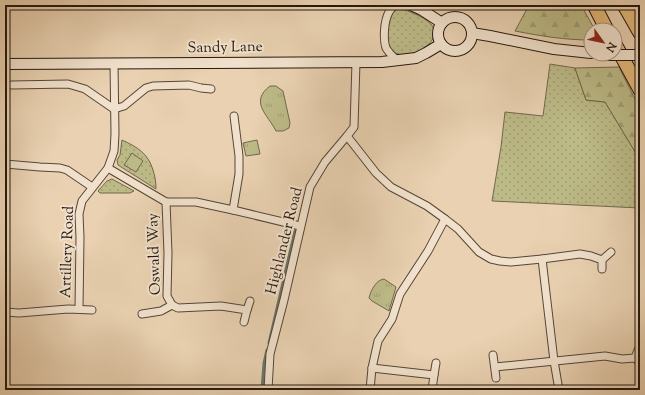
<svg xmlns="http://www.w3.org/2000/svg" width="645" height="395" font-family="'Sorts Mill Goudy',serif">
	<defs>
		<pattern id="grass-dots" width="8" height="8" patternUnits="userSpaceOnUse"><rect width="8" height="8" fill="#bcba87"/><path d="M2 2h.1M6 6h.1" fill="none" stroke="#a19f73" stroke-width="1.8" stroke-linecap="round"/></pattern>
		<pattern id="forest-firs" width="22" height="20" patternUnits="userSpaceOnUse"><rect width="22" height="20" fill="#bcba87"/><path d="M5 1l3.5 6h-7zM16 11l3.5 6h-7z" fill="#a19f73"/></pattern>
		<pattern id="park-tufts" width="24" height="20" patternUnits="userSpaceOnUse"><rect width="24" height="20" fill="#bcba87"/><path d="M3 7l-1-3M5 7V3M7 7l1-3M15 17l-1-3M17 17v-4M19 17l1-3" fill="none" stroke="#a19f73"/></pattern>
	</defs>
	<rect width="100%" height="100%" fill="#e9d1b1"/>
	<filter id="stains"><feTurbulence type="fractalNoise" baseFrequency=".005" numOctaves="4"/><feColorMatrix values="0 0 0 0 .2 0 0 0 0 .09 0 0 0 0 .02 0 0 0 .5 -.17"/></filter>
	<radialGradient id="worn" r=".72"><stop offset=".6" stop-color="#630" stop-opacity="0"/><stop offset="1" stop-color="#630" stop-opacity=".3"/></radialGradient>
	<!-- grass -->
	<g fill="url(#grass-dots)" stroke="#70694b">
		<path d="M401,9C410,11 429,19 433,27C438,38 427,47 419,51C407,56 392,58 388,43C386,37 388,30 389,24C390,19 391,14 395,10C397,9 399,9 401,9Z"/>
		<polygon points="550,64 575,68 586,100 605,102 640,160 640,208 492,201 501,147 505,112 543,116"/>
		<path d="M122,140C137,147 148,153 153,170C155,176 156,182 156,189L118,165L117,160L120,155Z"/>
		<polygon points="112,179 134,191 130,193 100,193 98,191 107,181"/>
	</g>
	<!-- forest -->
	<g fill="url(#forest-firs)" stroke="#70694b">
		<path d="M529,5H581L595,30H591V40C565,40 541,36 515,31Z"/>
		<polygon points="619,67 640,109 640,160 605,102 586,100 575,68"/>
	</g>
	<!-- park -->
	<g fill="url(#park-tufts)" stroke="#70694b">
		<path d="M270,86H276L283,91L290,123L289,128L283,131H276C268,115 249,102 270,86Z"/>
		<polygon points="257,140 260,154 246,156 243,143"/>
		<polygon points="132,153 143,161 136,172 124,165"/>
		<path d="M384,279L396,287L389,311L372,301L369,298C371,290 376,280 384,279Z"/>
	</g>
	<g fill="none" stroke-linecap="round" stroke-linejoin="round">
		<!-- stream -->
		<g stroke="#69776e" stroke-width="3">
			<polyline points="269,343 295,231"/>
			<polyline points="262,390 264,363 267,350"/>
		</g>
		<!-- street casing -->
		<g stroke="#554638" stroke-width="9">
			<g id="street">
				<path d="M395,5C393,7 390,10 389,12C384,21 383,39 386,48C389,53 393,57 397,60"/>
				<polyline points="12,85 68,84 85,89 114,109 124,106 146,88 153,86 189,85 201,88 211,89"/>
				<polyline points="347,136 376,173 391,187 427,206 445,219 458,229 479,252 491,259 500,261 511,262 542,259 580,254 591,256 602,260 602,269"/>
				<polyline points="5,164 40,167 60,168 67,170 92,187"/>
				<polyline points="108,168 166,202 196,202 233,210 300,226"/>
				<polyline points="166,202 168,253 167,296 172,305"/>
				<polyline points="233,210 239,174 239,156 234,116"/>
				<polyline points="542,259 554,361 559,390"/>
				<polyline points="602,260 611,252"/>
				<polyline points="79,309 80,237 79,214 82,201 108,168 114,151 115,134 114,64"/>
				<polyline points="247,310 250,301"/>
				<polyline points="5,312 19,313 68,309 92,310"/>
				<polyline points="142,314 161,311 172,305 178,308 221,306 247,310 244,322"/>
				<polyline points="640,348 638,350 635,358 640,363"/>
				<polyline points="493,355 496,378"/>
				<polyline points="495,367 605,356 622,359 635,358"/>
				<polyline points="372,368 434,375 432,390"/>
				<polyline points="434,375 436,363"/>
				<polyline points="5,389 12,390"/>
				<polyline points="268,390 270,354 284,300 310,187 325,162 347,136 354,127 356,62"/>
				<polyline points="370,390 372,368 378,341 392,319 400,294 428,251 445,219"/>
			</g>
		</g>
		<!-- secondary casing -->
		<g stroke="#24180f" stroke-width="12">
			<g id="secondary">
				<polyline points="411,5 422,10 442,23"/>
				<circle cx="455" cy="34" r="17"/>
				<polyline points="472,33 490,36 554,49 591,53"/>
				<polyline points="5,64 382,62 416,58 426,53 441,44"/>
			</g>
		</g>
		<!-- highway casing -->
		<g stroke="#24180f" stroke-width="15">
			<g id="highway">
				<polyline points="594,5 607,30"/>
				<polyline points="624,5 640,33"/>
				<polyline points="615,44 640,90"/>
			</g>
		</g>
		<!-- street -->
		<use href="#street" stroke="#f1e1cc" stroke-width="7"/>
		<!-- secondary -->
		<use href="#secondary" stroke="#f1e1cc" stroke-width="10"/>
		<!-- highway -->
		<use href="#highway" stroke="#e4b878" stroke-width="13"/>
		<!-- secondary-bridge casing -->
		<g stroke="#24180f" stroke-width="12" stroke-linecap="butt">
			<polyline id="secondary-bridge" points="603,55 640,55"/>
		</g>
		<!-- secondary-bridge -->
		<use href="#secondary-bridge" stroke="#f1e1cc" stroke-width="10"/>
	</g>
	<g text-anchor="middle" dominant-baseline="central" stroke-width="4" stroke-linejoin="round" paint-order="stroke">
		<!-- street labels -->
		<g font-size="15" fill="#24180f" stroke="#f1e1cc">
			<text transform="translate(225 48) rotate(-1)">Sandy Lane</text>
			<text transform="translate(285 241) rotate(-76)">Highlander Road</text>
			<text transform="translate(68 252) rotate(-88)">Artillery Road</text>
			<text transform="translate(155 254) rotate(-92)">Oswald Way</text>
		</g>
	</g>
	<!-- margin -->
	<rect width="645" height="395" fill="none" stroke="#e9d1b1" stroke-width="20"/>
	<rect x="6" y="6" width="633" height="383" fill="none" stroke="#24180f" stroke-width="2"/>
	<rect x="10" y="10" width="625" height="375" fill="none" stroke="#24180f"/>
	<!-- north arrow -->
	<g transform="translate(603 42) rotate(123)"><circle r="19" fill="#f1e1cc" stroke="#9f9180"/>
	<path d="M0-3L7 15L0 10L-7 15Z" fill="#8f2418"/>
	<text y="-6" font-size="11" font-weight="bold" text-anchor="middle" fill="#24180f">N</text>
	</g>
	<rect width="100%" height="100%" filter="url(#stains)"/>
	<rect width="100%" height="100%" fill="url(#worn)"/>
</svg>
